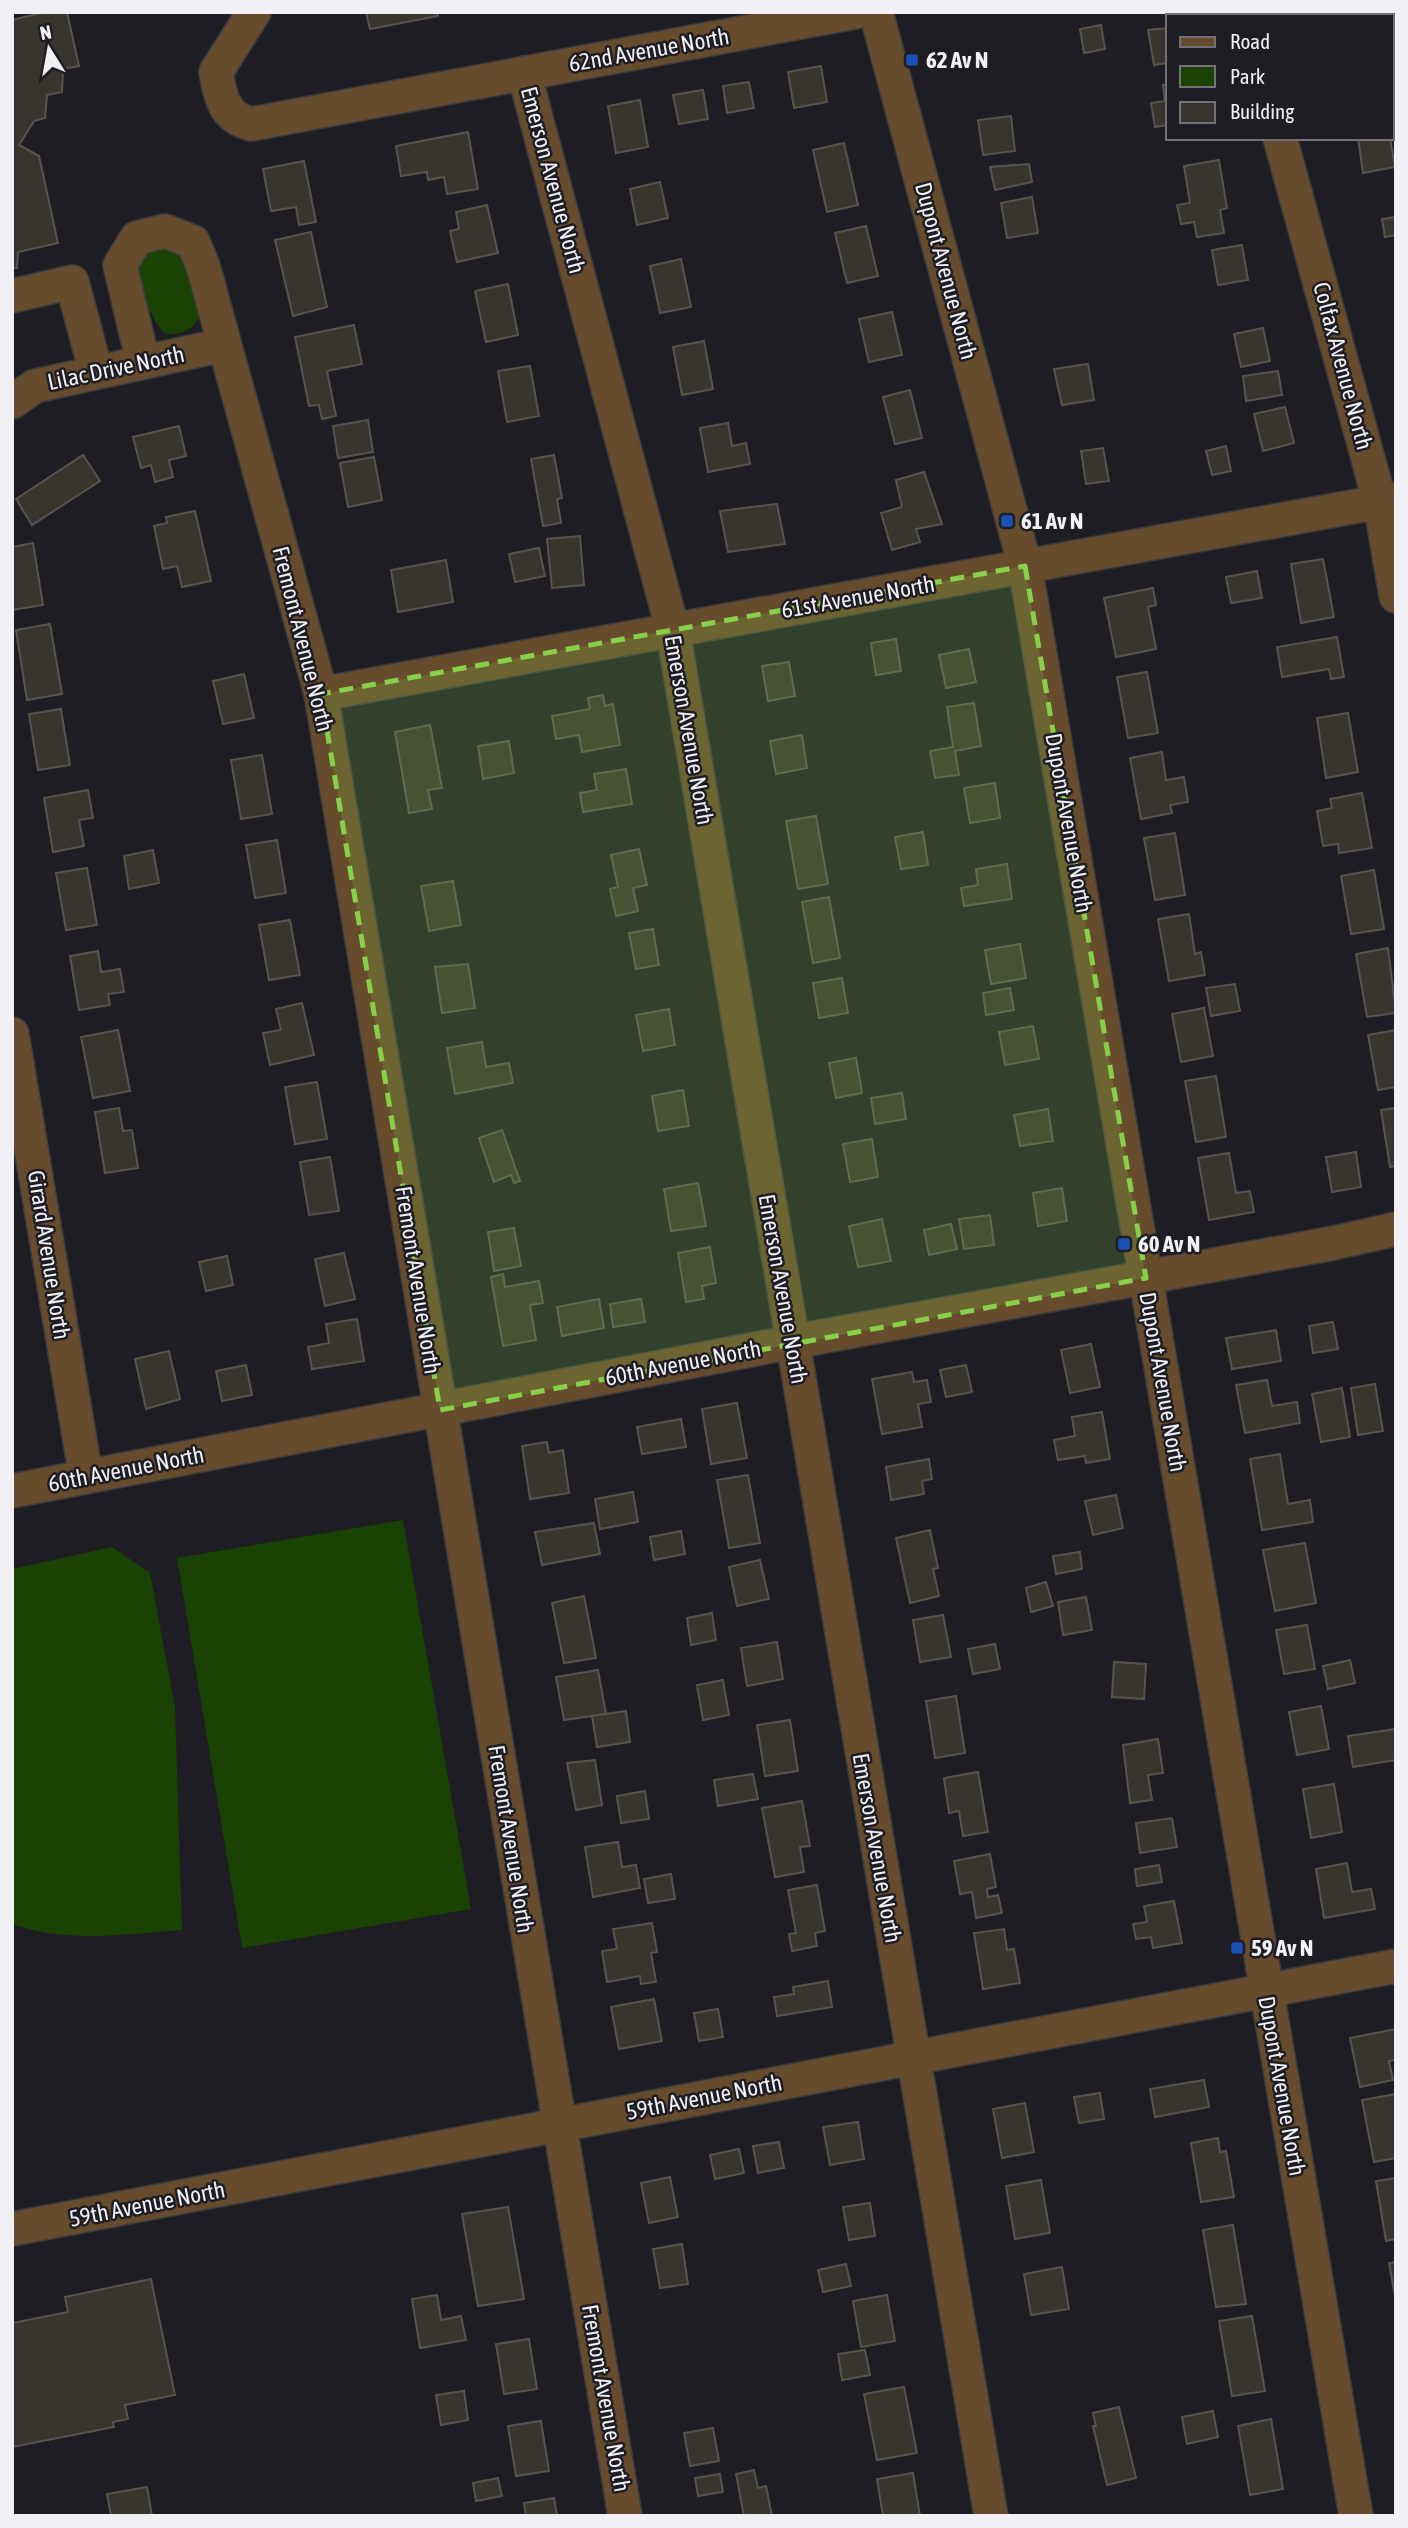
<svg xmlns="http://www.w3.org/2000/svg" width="1408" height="2528" font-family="'Asap Condensed',sans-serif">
	<rect width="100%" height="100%" fill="#1e1d23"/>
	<!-- green -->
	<g fill="#194203">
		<path d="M155,247L187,251L200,317C190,331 183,334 166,334C153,324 137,285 139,269C140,259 149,253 155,247Z"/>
		<polygon points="403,1520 471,1909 242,1948 177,1558"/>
		<path d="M112,1547L150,1573L175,1707L182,1930C133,1934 58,1944 12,1923V1569Z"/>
	</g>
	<!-- building -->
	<g fill="#38342e" stroke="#58544d" stroke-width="2">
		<polygon points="45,12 67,12 79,66 63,69 62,92 47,95 45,118 34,121 19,145 39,156 58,243 18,252 17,268 12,268 12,20"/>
		<polygon points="366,12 437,12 438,16 370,29"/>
		<polygon points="1101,25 1105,49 1084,53 1080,29"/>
		<polygon points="1168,28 1168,63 1154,65 1148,30"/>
		<polygon points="821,66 827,102 794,108 788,72"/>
		<polygon points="749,82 754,108 727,113 723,86"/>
		<polygon points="1168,84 1168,125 1155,127 1151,103 1165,101 1163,85"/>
		<polygon points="703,90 708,119 679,124 673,95"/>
		<polygon points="640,100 648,147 616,153 608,106"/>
		<polygon points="1011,116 1015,151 983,155 978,120"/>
		<polygon points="468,132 478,189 447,194 444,177 428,180 427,172 401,176 396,146"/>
		<polygon points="1358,138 1390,138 1395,167 1363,173"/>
		<polygon points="844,143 858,205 827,212 813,150"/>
		<polygon points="1219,160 1227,208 1220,210 1224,233 1197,237 1194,222 1181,224 1177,205 1190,203 1184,166"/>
		<polygon points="304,161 316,222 299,225 296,207 271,211 263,169"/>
		<polygon points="1029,164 1032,182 995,190 990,167"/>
		<polygon points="660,182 668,218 637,225 630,189"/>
		<polygon points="1032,197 1038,233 1007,238 1001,203"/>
		<polygon points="487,205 498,253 457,262 450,231 459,229 456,212"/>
		<polygon points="1396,217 1396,235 1385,237 1382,219"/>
		<polygon points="866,226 878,276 847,283 835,233"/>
		<polygon points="311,232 327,307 293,316 275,240"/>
		<polygon points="1242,245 1248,280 1218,285 1212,250"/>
		<polygon points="681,259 691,307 660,313 650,266"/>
		<polygon points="508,284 518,335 486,342 475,291"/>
		<polygon points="892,312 902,355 869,362 859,319"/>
		<polygon points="354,325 362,364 327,371 336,416 322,419 319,405 309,406 295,337"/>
		<polygon points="1263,328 1270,361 1241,367 1234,334"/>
		<polygon points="704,341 713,389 682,395 673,347"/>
		<polygon points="1088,364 1094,400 1062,405 1054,369"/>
		<polygon points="530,366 539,416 507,422 498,371"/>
		<polygon points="1278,371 1282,395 1246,401 1243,376"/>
		<polygon points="910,390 922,438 895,444 883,397"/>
		<polygon points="1285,407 1294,443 1263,451 1254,414"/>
		<polygon points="368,420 373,452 338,458 333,426"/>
		<polygon points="728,423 732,446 746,443 750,464 708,472 700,428"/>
		<polygon points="179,426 186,456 169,460 173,477 155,482 151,465 141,468 133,437"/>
		<polygon points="1226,446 1231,471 1212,475 1206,451"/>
		<polygon points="1103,448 1109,481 1086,484 1081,451"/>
		<polygon points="83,455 100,481 32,525 16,499"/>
		<polygon points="554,455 562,498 557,499 561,523 543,526 531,459"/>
		<polygon points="374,457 382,500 348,507 340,463"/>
		<polygon points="924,472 942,524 916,529 920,542 892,550 881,513 902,507 896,480"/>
		<polygon points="777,504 785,544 728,552 720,511"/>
		<polygon points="195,511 211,581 182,587 177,566 163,569 154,526 167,523 166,517"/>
		<polygon points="580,536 584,585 552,588 547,539"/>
		<polygon points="33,543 43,605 12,610 12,547"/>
		<polygon points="539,548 545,576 515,582 509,554"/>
		<polygon points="1323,559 1334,617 1301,623 1291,564"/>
		<polygon points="446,560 453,602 398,612 391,570"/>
		<polygon points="1257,571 1262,598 1231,603 1226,577"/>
		<polygon points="1153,588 1156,605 1148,607 1156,649 1116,657 1104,598"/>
		<polygon points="50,624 62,694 27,700 16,630"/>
		<polygon points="1337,637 1344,677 1331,679 1329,669 1282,677 1277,647"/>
		<polygon points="896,639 901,671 876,675 871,643"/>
		<polygon points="969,649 976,682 946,688 939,655"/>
		<polygon points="789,662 795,696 768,701 762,666"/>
		<polygon points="1147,672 1158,733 1128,738 1117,677"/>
		<polygon points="244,674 254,718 223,724 213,681"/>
		<polygon points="603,695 605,706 613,704 620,745 582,752 579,735 556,739 552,716 590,709 588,698"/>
		<polygon points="974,703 981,746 955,751 959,775 935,778 930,751 953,747 947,707"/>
		<polygon points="61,709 70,765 38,770 29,714"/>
		<polygon points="1348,713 1358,772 1326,778 1317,718"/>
		<polygon points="430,725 442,788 428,790 432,809 409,813 395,732"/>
		<polygon points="802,735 807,768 776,774 770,741"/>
		<polygon points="509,741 514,773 483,779 478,746"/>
		<polygon points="1162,752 1166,780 1184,777 1188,802 1170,805 1172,813 1141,819 1130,758"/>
		<polygon points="262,755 272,814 241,819 231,760"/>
		<polygon points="626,769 632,804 583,812 580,793 597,790 594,774"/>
		<polygon points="995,783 1000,818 970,823 964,788"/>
		<polygon points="88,790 93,818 79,820 84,846 53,852 44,798"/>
		<polygon points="1362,793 1372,848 1339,853 1338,844 1323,846 1317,811 1332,808 1330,799"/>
		<polygon points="816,816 828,884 798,889 786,821"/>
		<polygon points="923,832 928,865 901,869 895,837"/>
		<polygon points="1175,833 1185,895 1155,900 1144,838"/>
		<polygon points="277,840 286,893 255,898 246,845"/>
		<polygon points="639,849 647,885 633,888 638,911 616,916 610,889 618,887 611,855"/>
		<polygon points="153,850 159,883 129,889 124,856"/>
		<polygon points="1007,864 1012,899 964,906 961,888 978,885 976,869"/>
		<polygon points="87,868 97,925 66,930 56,873"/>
		<polygon points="1374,870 1384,929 1351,934 1341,876"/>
		<polygon points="453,881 461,925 429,931 421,886"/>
		<polygon points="829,897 840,958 813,963 802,902"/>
		<polygon points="1189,914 1195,954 1201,952 1205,975 1169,981 1158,919"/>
		<polygon points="290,920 300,975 269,980 259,925"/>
		<polygon points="653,929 659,965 636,969 629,933"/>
		<polygon points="1020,944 1026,978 991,984 985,950"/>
		<polygon points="1388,948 1396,1013 1367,1017 1356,954"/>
		<polygon points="98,951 101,972 120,969 124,992 108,994 110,1005 79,1010 70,956"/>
		<polygon points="468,964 475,1008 442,1013 435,967"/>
		<polygon points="842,978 848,1013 819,1018 813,983"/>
		<polygon points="1235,984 1240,1011 1211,1016 1206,988"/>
		<polygon points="1010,988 1014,1010 986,1015 983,993"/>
		<polygon points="302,1003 314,1055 270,1065 263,1033 281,1030 276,1009"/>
		<polygon points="1204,1008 1213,1056 1181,1062 1172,1014"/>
		<polygon points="669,1009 675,1045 643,1051 636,1015"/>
		<polygon points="1033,1026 1039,1059 1005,1065 999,1032"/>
		<polygon points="118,1030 130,1091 93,1098 81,1037"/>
		<polygon points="1396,1030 1396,1087 1378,1090 1368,1035"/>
		<polygon points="482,1042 486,1067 509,1063 513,1083 455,1094 447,1048"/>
		<polygon points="856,1058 862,1093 836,1098 829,1063"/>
		<polygon points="1216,1076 1226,1137 1196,1142 1185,1081"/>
		<polygon points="317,1082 327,1139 295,1144 285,1087"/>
		<polygon points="683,1090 689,1126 658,1131 652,1096"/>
		<polygon points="902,1093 906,1119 875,1124 871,1098"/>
		<polygon points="119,1108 123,1131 132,1130 138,1168 105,1173 95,1112"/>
		<polygon points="1396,1108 1396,1166 1390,1167 1381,1110"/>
		<polygon points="1048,1109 1053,1141 1020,1146 1014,1115"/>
		<polygon points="502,1130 520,1181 514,1183 511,1175 494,1182 479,1138"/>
		<polygon points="872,1139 878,1177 850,1182 843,1144"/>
		<polygon points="1356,1152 1361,1187 1332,1192 1326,1157"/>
		<polygon points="1229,1153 1236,1193 1250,1191 1254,1212 1209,1220 1198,1158"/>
		<polygon points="330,1157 339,1211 309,1215 300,1162"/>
		<polygon points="698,1183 706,1226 671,1231 664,1189"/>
		<polygon points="1062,1188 1067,1221 1038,1226 1033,1193"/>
		<polygon points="990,1215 994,1245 964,1249 959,1219"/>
		<polygon points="882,1219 891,1261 858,1267 849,1226"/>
		<polygon points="951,1224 957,1249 929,1255 924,1230"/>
		<polygon points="514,1228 521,1266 494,1271 488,1232"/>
		<polygon points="710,1247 716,1283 702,1286 704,1299 686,1302 678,1253"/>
		<polygon points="344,1253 355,1299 325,1306 315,1259"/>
		<polygon points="227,1256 233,1285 206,1291 199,1262"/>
		<polygon points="503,1274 505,1287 539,1281 543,1303 530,1305 536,1340 503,1346 491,1277"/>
		<polygon points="599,1299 604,1328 562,1336 557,1307"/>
		<polygon points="641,1299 645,1322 613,1327 610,1304"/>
		<polygon points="357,1319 364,1361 312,1369 308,1347 329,1343 326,1324"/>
		<polygon points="1333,1322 1338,1349 1313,1353 1309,1326"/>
		<polygon points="1276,1330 1281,1361 1232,1369 1226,1338"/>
		<polygon points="1091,1344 1100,1387 1070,1393 1061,1350"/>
		<polygon points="169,1351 180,1399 146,1409 135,1359"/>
		<polygon points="246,1365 252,1395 222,1401 216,1371"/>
		<polygon points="966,1365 972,1392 946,1397 940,1370"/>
		<polygon points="912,1372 914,1382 927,1380 931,1402 918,1404 922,1427 882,1434 872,1379"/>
		<polygon points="1267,1380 1272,1406 1297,1402 1300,1423 1245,1433 1236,1385"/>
		<polygon points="1375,1384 1383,1431 1358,1435 1351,1388"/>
		<polygon points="1342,1388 1350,1437 1321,1442 1312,1394"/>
		<polygon points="737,1403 747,1458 711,1464 702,1409"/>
		<polygon points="1102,1412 1110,1459 1086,1463 1085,1456 1058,1460 1054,1440 1075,1436 1072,1417"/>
		<polygon points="681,1419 686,1447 642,1454 637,1427"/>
		<polygon points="547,1442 549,1453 563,1450 569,1493 530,1499 522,1446"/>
		<polygon points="1280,1454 1288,1504 1310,1500 1313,1522 1262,1530 1250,1459"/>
		<polygon points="929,1459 932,1479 922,1481 924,1494 891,1500 886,1467"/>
		<polygon points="748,1475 760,1543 729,1548 717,1480"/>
		<polygon points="633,1492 638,1522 600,1529 595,1499"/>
		<polygon points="1116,1495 1123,1528 1093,1535 1085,1501"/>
		<polygon points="594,1523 600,1554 542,1565 535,1532"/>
		<polygon points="930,1530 938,1568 933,1569 939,1596 910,1603 896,1538"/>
		<polygon points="681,1531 685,1554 654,1560 650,1537"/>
		<polygon points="1305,1543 1316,1603 1275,1611 1263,1550"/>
		<polygon points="1080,1552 1082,1569 1056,1574 1053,1556"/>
		<polygon points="760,1560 769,1599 737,1606 729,1567"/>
		<polygon points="1046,1582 1053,1606 1031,1612 1026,1588"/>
		<polygon points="584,1596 596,1658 564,1663 552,1603"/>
		<polygon points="1086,1597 1092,1630 1063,1635 1058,1602"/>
		<polygon points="712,1613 716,1640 691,1645 687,1618"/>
		<polygon points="943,1615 951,1657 920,1662 913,1620"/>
		<polygon points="1307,1625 1315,1669 1284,1674 1276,1630"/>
		<polygon points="777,1642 783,1679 747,1686 741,1648"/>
		<polygon points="995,1644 1000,1669 973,1674 968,1649"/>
		<polygon points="1350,1660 1355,1683 1328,1689 1323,1666"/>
		<polygon points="1114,1662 1146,1664 1144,1699 1112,1697"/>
		<polygon points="598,1670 606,1714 564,1720 556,1677"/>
		<polygon points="723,1680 729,1715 703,1720 697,1685"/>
		<polygon points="956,1696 965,1753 935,1758 926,1701"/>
		<polygon points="1321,1706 1329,1749 1297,1755 1289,1712"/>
		<polygon points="626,1711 630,1742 597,1747 592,1716"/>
		<polygon points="790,1720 798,1771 765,1776 757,1725"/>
		<polygon points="1396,1729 1396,1760 1353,1767 1348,1736"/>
		<polygon points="1158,1739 1163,1773 1148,1775 1152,1800 1130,1803 1123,1745"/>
		<polygon points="595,1760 602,1805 576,1810 567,1763"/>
		<polygon points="978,1772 988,1832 963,1836 959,1811 949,1813 944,1778"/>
		<polygon points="753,1774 758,1799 718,1806 714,1780"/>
		<polygon points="1334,1784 1342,1832 1311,1838 1303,1789"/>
		<polygon points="645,1791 649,1819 621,1823 617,1796"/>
		<polygon points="802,1801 810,1846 800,1847 804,1872 775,1877 762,1808"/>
		<polygon points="1172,1818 1177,1847 1140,1853 1136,1823"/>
		<polygon points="618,1842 622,1867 636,1865 640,1888 593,1897 585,1847"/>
		<polygon points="990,1854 996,1887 987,1889 988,1897 998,1895 1002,1913 976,1918 972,1892 960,1894 954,1861"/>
		<polygon points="1347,1863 1352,1892 1371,1889 1375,1909 1324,1918 1316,1869"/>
		<polygon points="1159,1865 1162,1882 1137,1886 1135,1869"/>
		<polygon points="671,1874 675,1899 648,1903 644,1879"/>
		<polygon points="817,1885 825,1931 815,1933 817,1946 792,1951 789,1934 796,1933 788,1890"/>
		<polygon points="1174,1901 1182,1943 1153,1948 1151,1937 1136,1939 1133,1924 1147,1922 1144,1906"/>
		<polygon points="652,1923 657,1952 651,1953 656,1982 641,1984 640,1976 607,1982 602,1951 617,1949 613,1929"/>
		<polygon points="1004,1929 1007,1950 1014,1949 1020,1983 983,1989 974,1933"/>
		<polygon points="828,1981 832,2007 777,2016 774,1997 794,1994 793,1987"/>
		<polygon points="654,1999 662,2041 619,2049 611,2007"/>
		<polygon points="718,2009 723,2037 699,2041 694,2013"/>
		<polygon points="1396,2029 1396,2060 1389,2061 1393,2080 1360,2087 1350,2038"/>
		<polygon points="1204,2080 1209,2107 1155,2117 1150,2089"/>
		<polygon points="1100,2093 1104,2119 1079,2123 1074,2097"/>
		<polygon points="1396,2094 1396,2158 1374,2162 1362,2100"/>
		<polygon points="1025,2103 1034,2152 1002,2158 993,2109"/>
		<polygon points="858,2122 864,2159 830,2165 823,2127"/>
		<polygon points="1218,2138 1220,2152 1226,2151 1234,2197 1201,2202 1191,2143"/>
		<polygon points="779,2142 784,2168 758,2173 753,2146"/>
		<polygon points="739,2149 744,2173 715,2179 710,2155"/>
		<polygon points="670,2177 678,2217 649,2223 641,2183"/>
		<polygon points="1396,2178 1396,2239 1386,2241 1376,2181"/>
		<polygon points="1041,2180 1050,2233 1015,2239 1006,2186"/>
		<polygon points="870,2203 875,2236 849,2240 843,2207"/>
		<polygon points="508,2207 524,2299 478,2306 462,2214"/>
		<polygon points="1233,2225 1246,2304 1216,2307 1203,2230"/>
		<polygon points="682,2244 688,2284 660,2288 653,2249"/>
		<polygon points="1396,2262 1396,2302 1389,2263"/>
		<polygon points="846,2264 851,2286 823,2292 818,2270"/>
		<polygon points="1062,2267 1069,2309 1031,2315 1024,2274"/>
		<polygon points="151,2279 175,2395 125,2405 128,2419 113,2422 114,2427 12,2447 12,2323 68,2312 65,2297"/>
		<polygon points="437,2295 441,2320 461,2316 466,2340 420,2348 412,2299"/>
		<polygon points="887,2295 895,2341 861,2347 853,2301"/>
		<polygon points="1252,2316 1265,2391 1232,2396 1219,2321"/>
		<polygon points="529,2339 537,2389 504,2394 496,2344"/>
		<polygon points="865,2350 870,2375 842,2380 838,2354"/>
		<polygon points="904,2387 917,2453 877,2460 864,2394"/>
		<polygon points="464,2391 468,2420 441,2425 436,2395"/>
		<polygon points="1119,2407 1136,2478 1107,2485 1093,2426 1096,2426 1093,2413"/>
		<polygon points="1213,2411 1218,2437 1187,2444 1182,2417"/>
		<polygon points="1271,2419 1283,2489 1250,2495 1238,2426"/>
		<polygon points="541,2421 549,2471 516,2476 508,2426"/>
		<polygon points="713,2428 719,2461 690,2466 684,2433"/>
		<polygon points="754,2470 758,2488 766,2486 772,2516 744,2516 736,2474"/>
		<polygon points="913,2473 920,2516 883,2516 877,2479"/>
		<polygon points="720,2474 723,2492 698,2496 695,2478"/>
		<polygon points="498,2478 502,2496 476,2501 473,2483"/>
		<polygon points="147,2487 152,2516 111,2516 107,2494"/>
		<polygon points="554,2498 557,2516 526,2516 524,2503"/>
	</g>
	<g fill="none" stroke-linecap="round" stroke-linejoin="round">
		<!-- minor casing -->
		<g stroke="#3c3b40" stroke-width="36">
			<g id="minor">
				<path d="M254,12L216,72C220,97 224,117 251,124L855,12"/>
				<polyline points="876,12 1025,566 1356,2516"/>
				<polyline points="1246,12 1247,16"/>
				<polyline points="524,73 673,631 991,2516"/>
				<polyline points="1280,138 1380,502 1396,596"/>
				<polyline points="12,296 72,282 96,372"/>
				<polyline points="143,362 120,265 137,238 165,231 193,242 203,266 321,694 625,2516"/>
				<polyline points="12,402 35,386 223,345"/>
				<polyline points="321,694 1396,499"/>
				<polyline points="12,1034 86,1477"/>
				<polyline points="12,1491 792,1342 1334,1243 1396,1229"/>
				<polyline points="12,2229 1396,1966"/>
			</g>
		</g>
		<!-- minor -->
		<use href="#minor" stroke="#664c2c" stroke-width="33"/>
	</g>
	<!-- marked area -->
	<path fill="#88cf4a" fill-opacity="0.2" stroke="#88cf4a" stroke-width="5" stroke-dasharray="14 9" stroke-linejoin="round" d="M1025,566L1146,1278L440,1410L321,694Z"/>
	<!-- markers -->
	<g fill="#1a4fb4" stroke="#1e1d23" stroke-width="2.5">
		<rect x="905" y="53" width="14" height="14" rx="3.5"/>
		<rect x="1000" y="514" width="14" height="14" rx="3.5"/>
		<rect x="1117" y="1237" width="14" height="14" rx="3.5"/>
		<rect x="1230" y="1941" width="14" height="14" rx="3.5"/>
	</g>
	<g text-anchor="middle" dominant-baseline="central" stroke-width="5" stroke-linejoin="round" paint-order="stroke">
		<!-- street labels -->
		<g font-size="23" fill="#f1f0f5" stroke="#1e1d23">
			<text transform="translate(649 50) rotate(-10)">62nd Avenue North</text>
			<text transform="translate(553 180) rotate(75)">Emerson Avenue North</text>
			<text transform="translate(946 271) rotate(75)">Dupont Avenue North</text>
			<text transform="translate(1343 366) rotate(75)">Colfax Avenue North</text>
			<text transform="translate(116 368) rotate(-12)">Lilac Drive North</text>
			<text transform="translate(858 597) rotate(-10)">61st Avenue North</text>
			<text transform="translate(303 639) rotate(76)">Fremont Avenue North</text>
			<text transform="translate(689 730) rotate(80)">Emerson Avenue North</text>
			<text transform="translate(1069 823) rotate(80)">Dupont Avenue North</text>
			<text transform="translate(49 1255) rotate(81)">Girard Avenue North</text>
			<text transform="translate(418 1280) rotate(81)">Fremont Avenue North</text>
			<text transform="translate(783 1289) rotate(80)">Emerson Avenue North</text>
			<text transform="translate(683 1363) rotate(-11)">60th Avenue North</text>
			<text transform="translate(1163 1382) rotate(80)">Dupont Avenue North</text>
			<text transform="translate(126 1469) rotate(-11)">60th Avenue North</text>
			<text transform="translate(511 1839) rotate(81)">Fremont Avenue North</text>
			<text transform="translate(877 1848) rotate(80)">Emerson Avenue North</text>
			<text transform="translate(1282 2086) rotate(80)">Dupont Avenue North</text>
			<text transform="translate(704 2097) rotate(-11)">59th Avenue North</text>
			<text transform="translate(147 2204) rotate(-11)">59th Avenue North</text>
			<text transform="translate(606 2398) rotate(80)">Fremont Avenue North</text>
		</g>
		<!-- poi labels -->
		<g font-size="23" font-weight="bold" fill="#f1f0f5" stroke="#1e1d23" text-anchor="start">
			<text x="926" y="60">62 Av N</text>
			<text x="1021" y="521">61 Av N</text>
			<text x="1138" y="1244">60 Av N</text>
			<text x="1251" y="1948">59 Av N</text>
		</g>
	</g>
	<!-- border -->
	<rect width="1408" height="2528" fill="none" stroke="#f1f0f5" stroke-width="28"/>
	<!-- legend -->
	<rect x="1166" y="14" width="228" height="126" fill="#1e1d23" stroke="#727177" stroke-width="2"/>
	<rect x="1180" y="37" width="35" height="10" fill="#664c2c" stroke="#727177" stroke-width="2"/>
	<text x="1230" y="49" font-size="21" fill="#f1f0f5">Road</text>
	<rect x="1180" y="66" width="35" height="21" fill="#194203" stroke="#727177" stroke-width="2"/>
	<text x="1230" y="84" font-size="21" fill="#f1f0f5">Park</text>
	<rect x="1180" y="102" width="35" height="21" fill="#38342e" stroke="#727177" stroke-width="2"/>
	<text x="1230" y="119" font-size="21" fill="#f1f0f5">Building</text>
	<!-- north arrow -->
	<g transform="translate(49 49) rotate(349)" stroke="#1e1d23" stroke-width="5" paint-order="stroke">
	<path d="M0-5L12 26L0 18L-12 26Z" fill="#f1f0f5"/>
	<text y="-10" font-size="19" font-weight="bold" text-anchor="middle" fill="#f1f0f5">N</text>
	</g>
</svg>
